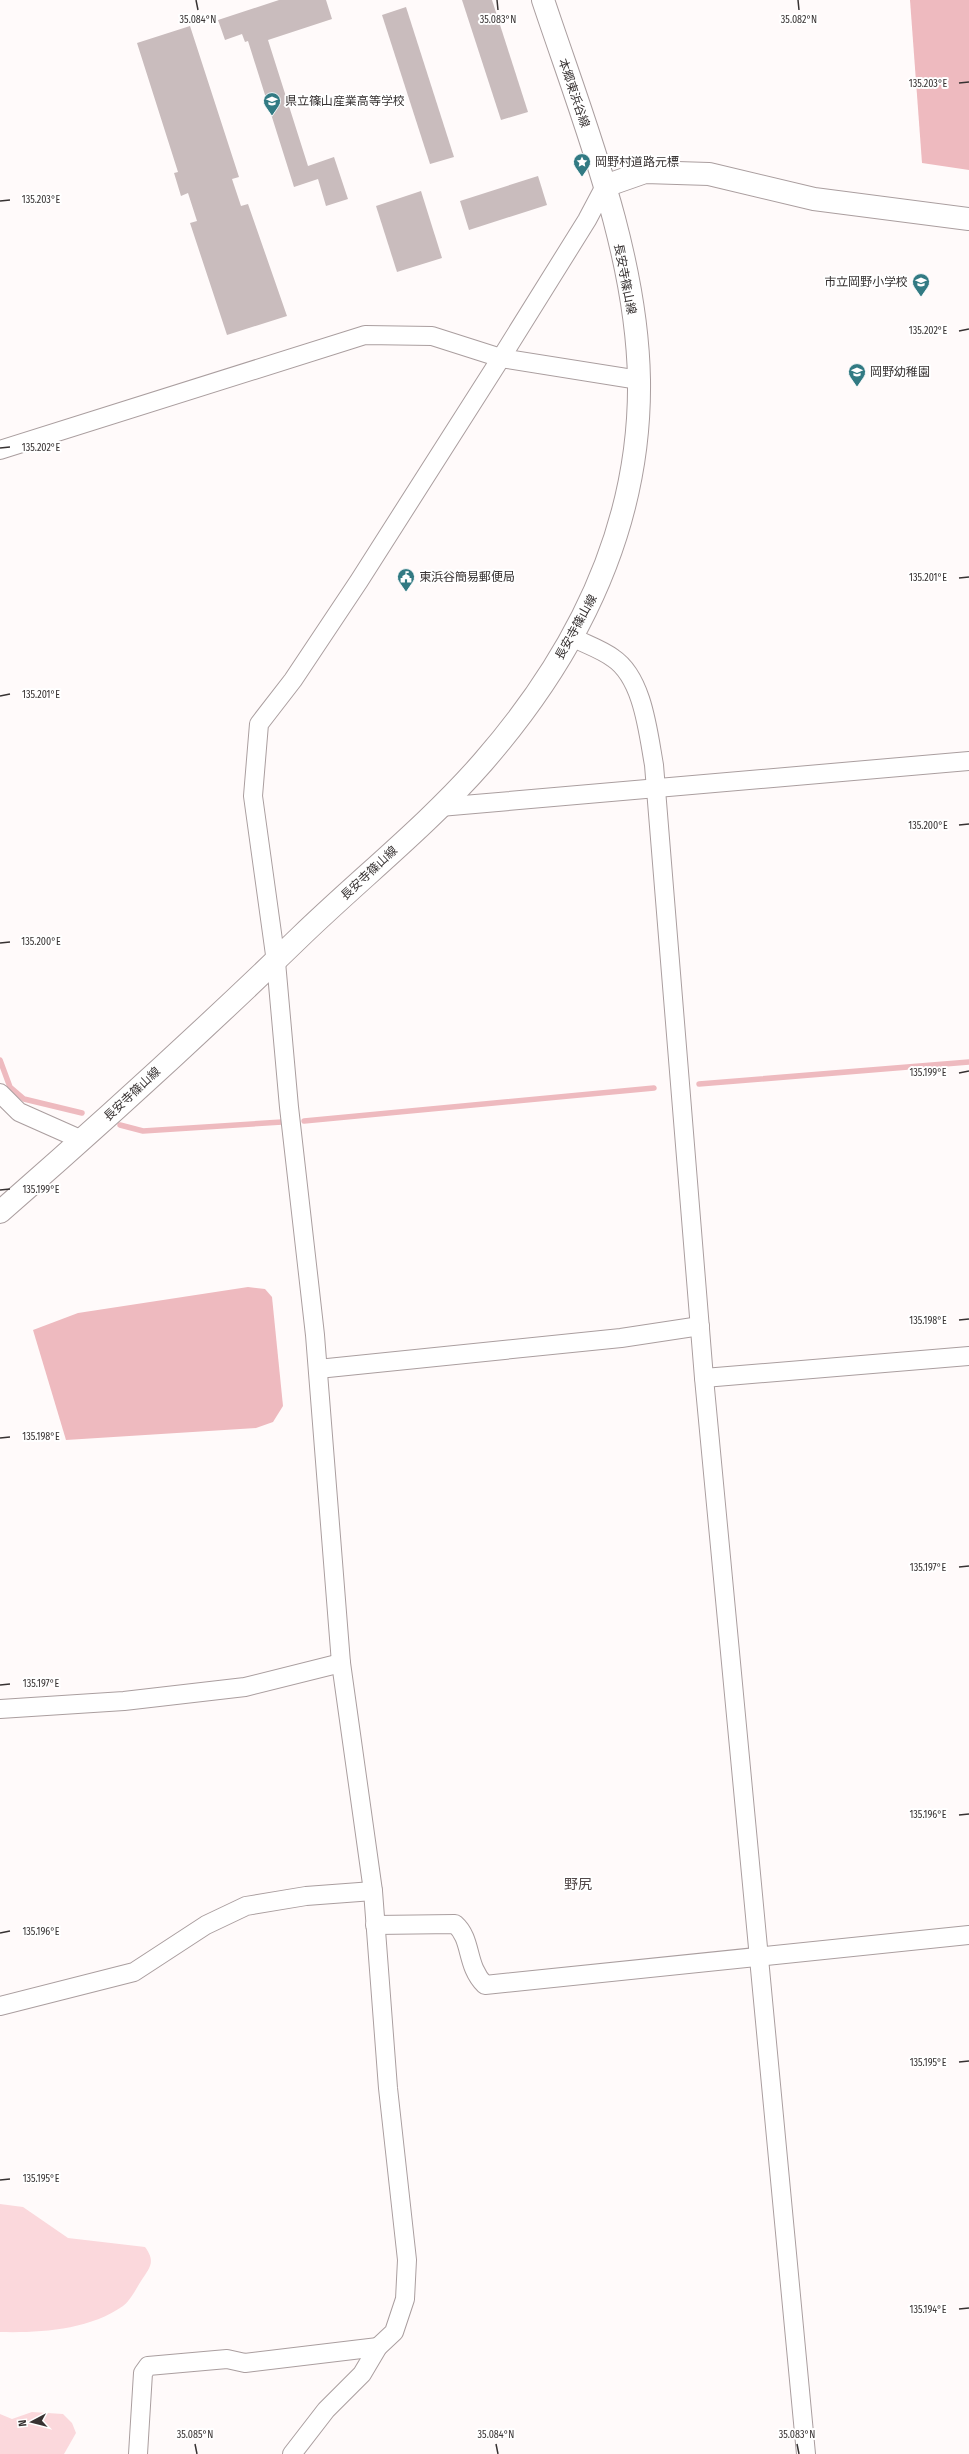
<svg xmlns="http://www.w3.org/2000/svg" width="969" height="2454" font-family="'Fira Sans Condensed','Noto Sans JP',sans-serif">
	<rect width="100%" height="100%" fill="#fffafa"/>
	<!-- green -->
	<g fill="#fbd8dc">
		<path d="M0,2204L23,2207L68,2238L145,2247C156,2262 150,2267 141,2281C136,2289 130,2301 123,2306C89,2330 40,2333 0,2332Z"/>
		<polygon points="32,2412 63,2414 72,2423 76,2433 64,2454 0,2454 0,2414 12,2419"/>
	</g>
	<!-- water -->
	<g fill="#eebabf">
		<polygon points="910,0 969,0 969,170 922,163"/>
		<polygon points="248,1287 265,1289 272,1297 283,1406 273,1422 256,1428 66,1440 33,1330 78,1313"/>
	</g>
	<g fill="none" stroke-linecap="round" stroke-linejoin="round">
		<!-- stream -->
		<g stroke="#eebabf" stroke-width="5.5">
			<polyline points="0,1060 10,1087 24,1099 82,1113"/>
			<polyline points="699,1084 969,1062"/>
			<polyline points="304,1121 654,1088"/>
			<polyline points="120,1125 143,1131 282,1122"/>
		</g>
	</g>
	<!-- building -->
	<g fill="#c9bcbd">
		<polygon points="279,0 326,0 332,19 268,40 308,166 334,157 348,199 326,206 318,179 294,187 248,41 245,42 242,34 225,40 218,20"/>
		<polygon points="462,0 492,0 528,112 501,120"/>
		<polygon points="406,7 454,157 430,164 382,15"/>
		<polygon points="190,26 239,177 232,179 241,206 248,204 287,316 227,335 190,223 197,221 188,193 181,196 174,173 178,172 137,43"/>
		<polygon points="538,176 547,205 469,230 460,201"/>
		<polygon points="421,191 442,258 397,272 376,206"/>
	</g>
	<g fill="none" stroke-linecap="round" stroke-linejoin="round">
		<!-- minor casing -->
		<g stroke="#aa9e9f" stroke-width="20">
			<g id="minor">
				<polyline points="0,450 365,335 432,336 501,358 639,380"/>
				<path d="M572,637C585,644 601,649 613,658C643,678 648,732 654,765L704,1378L806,2454"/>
				<polyline points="440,807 969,761"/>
				<polyline points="0,1093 19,1112 82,1140"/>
				<polyline points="318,1369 621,1338 700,1326"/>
				<polyline points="704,1378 969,1356"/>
				<polyline points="0,1709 124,1701 245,1687 341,1663"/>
				<path d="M375,1925L455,1924C473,1940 465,1965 485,1985L969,1935"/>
				<polyline points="0,2006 134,1972 206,1925 246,1906 306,1896 373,1891"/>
				<polyline points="138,2454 143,2373 148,2366 227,2359 245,2363 378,2347"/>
				<polyline points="292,2454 326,2410 362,2374 378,2347 394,2332 405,2299 407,2260 388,2088 373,1891 341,1663 315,1335 289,1107 276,962 253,796 259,724 293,680 359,581 501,358 587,220 605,186"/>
			</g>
		</g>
		<!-- major casing -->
		<g stroke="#aa9e9f" stroke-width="24">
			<g id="major">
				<polyline points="605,186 645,172 709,174 814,199 969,219"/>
				<path d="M0,1212C102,1123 203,1031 301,936C361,878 428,825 483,762C577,654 641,526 639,380C637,252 583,120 543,0"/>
			</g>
		</g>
		<!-- minor -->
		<use href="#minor" stroke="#fff" stroke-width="18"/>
		<!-- major -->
		<use href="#major" stroke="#fff" stroke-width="22"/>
	</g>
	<!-- ticks -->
	<path fill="none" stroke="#373232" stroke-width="1.5" d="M196,0L198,10M497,0L498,10M798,0L799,10M959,83L969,82M0,201L10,200M959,331L969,329M0,448L10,447M959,578L969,577M0,696L10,694M959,825L969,824M0,943L10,942M959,1073L969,1071M0,1190L10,1189M959,1320L969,1319M0,1438L10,1437M959,1567L969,1566M0,1685L10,1684M959,1815L969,1814M0,1933L10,1931M959,2062L969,2061M0,2180L10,2179M959,2309L969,2308M195,2444L197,2454M496,2444L498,2454M797,2444L799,2454"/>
	<!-- icons -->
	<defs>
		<g id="school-pin" transform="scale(0.9)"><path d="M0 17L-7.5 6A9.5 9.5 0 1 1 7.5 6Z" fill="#327a83" stroke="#fff"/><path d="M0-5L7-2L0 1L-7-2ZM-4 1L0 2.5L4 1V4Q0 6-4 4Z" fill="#fff"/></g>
		<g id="sight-pin" transform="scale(0.9)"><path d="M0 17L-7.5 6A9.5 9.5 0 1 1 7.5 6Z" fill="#327a83" stroke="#fff"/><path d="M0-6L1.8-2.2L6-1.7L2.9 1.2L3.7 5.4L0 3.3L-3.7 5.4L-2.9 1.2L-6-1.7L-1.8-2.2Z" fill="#fff"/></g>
		<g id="civic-pin" transform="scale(0.9)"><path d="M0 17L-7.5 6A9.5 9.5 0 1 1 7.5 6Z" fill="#327a83" stroke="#fff"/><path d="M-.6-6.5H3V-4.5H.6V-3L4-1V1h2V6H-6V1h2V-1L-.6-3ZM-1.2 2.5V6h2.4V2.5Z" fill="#fff"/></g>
	</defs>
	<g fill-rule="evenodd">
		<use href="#school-pin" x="272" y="101"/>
		<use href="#sight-pin" x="582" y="162"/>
		<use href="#school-pin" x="921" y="282"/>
		<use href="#school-pin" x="857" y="372"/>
		<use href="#civic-pin" x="406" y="577"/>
	</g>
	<g text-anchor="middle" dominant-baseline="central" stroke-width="4" stroke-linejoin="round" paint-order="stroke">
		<!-- street labels -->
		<g font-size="12" fill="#373232" stroke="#fff">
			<text transform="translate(574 93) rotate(71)">本郷東浜谷線</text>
			<text transform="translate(625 279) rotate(79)">長安寺篠山線</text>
			<text transform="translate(576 627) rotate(-61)">長安寺篠山線</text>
			<text transform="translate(369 873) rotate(-43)">長安寺篠山線</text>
			<text transform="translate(132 1094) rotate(-43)">長安寺篠山線</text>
		</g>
		<!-- poi labels -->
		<g font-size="12" fill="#373232" stroke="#fff" text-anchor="start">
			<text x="285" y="101">県立篠山産業高等学校</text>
			<text x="595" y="162">岡野村道路元標</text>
			<text x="908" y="282" text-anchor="end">市立岡野小学校</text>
			<text x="870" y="372">岡野幼稚園</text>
			<text x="419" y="577">東浜谷簡易郵便局</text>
		</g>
		<!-- quarter labels -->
		<g font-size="14" fill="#54494a" stroke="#fff">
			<text x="578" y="1884">野尻</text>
		</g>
	</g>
	<g font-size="10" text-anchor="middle" fill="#373232" stroke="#fff" stroke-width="4" stroke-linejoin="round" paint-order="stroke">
		<text x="198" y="23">35.084°N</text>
		<text x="498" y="23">35.083°N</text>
		<text x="799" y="23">35.082°N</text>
		<text x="928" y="87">135.203°E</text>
		<text x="41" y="203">135.203°E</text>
		<text x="928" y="334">135.202°E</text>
		<text x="41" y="451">135.202°E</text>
		<text x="928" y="581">135.201°E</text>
		<text x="41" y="698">135.201°E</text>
		<text x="928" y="829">135.200°E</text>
		<text x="41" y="945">135.200°E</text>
		<text x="928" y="1076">135.199°E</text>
		<text x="41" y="1193">135.199°E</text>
		<text x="928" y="1324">135.198°E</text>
		<text x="41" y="1440">135.198°E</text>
		<text x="928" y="1571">135.197°E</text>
		<text x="41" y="1687">135.197°E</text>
		<text x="928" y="1818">135.196°E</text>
		<text x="41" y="1935">135.196°E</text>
		<text x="928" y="2066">135.195°E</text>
		<text x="41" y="2182">135.195°E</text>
		<text x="928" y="2313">135.194°E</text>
		<text x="195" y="2438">35.085°N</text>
		<text x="496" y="2438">35.084°N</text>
		<text x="797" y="2438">35.083°N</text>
	</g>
	<!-- north arrow -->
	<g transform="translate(32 2422) rotate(263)" stroke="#ffffff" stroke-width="3" paint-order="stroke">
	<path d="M0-3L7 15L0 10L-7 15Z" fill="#373232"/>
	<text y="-6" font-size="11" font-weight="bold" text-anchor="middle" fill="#373232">N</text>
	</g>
</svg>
